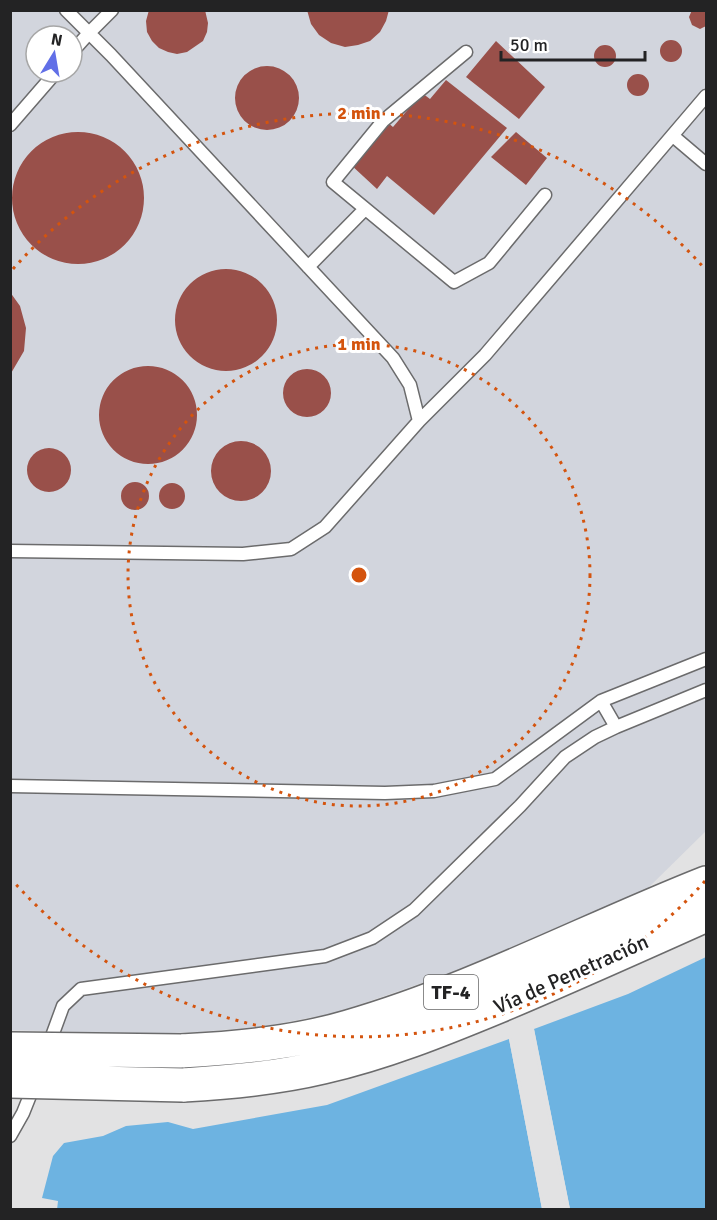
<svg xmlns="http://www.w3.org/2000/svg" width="717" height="1220" font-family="Signika,sans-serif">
<rect width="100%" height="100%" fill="#e2e2e3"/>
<path fill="#d2d5dd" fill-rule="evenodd" d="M11 11H706V831L647 889 451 973 335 1013 266 1026 199 1032 142 1034 11 1030ZM36 36H72V72H36Z"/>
<path fill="#6db3e1" d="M706 957V1209H570L534 1029 628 994Z
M509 1039 542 1209 57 1210 58 1201 42 1198 53 1156 64 1143 103 1136 126 1126 168 1122 193 1129 327 1105Z"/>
<path fill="#e2e2e3" d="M534 1029 570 1209 567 1210 531 1030Z
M512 1038V1039L545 1210 542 1209 509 1039Z"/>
<path fill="#99504a" d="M149 10H205L208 23 207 32 203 41 187 52 177 54 168 52 159 48 152 41 147 32 146 21Z
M307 10H389L386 21 380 32 370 41 358 45 345 47 331 43 319 35 311 24Z
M692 10H706V26L700 29 692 25 689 17Z
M660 51a11 11 0 1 1 22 0a11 11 0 1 1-22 0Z
M496 41 545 87 519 119 466 77Z
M594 56a11 11 0 1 1 22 0a11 11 0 1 1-22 0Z
M235 98a32 32 0 1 1 64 0a32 32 0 1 1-64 0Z
M627 85a11 11 0 1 1 22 0a11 11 0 1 1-22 0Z
M446 80 507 128 434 215 387 176 377 189 350 164 387 122 393 127 422 93 430 99Z
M516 132 547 158 526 185 491 157Z
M12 198a66 66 0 1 1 132 0a66 66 0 1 1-132 0Z
M175 320a51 51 0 1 1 102 0a51 51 0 1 1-102 0Z
M10 292 20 306 26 328 24 351 10 375Z
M99 415a49 49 0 1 1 98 0a49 49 0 1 1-98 0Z
M283 393a24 24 0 1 1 48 0a24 24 0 1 1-48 0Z
M211 471a30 30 0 1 1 60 0a30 30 0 1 1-60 0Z
M27 470a22 22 0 1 1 44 0a22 22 0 1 1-44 0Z
M121 496a14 14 0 1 1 28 0a14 14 0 1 1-28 0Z
M159 496a13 13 0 1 1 26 0a13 13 0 1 1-26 0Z"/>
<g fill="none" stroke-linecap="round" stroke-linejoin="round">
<defs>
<path id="service" d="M72 52 89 33 112 10
M466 52 383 121 333 182 454 282 489 263 545 195
M10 125 56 72
M673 136 706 164
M308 267 365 209
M419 421 485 355 706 96
M10 551 243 554 291 549 325 527 419 421 410 385 393 358 111 55 66 10
M601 701 616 727
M10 786 385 793 434 791 495 779 601 701 706 659
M48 1047 63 1006 81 989 325 956 372 938 414 910 520 806 565 757 595 737 616 727 706 690
M10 1136 23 1113 35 1083"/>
<path id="trunk" d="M181 1051C237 1048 294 1043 348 1027 472 991 587 930 706 883
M183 1085C230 1082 277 1078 323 1067 384 1053 441 1030 499 1006 568 977 637 946 706 915"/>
</defs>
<use href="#service" stroke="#6b6b6c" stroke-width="15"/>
<use href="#trunk" stroke="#6b6b6c" stroke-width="36"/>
<use href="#service" stroke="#fff" stroke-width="12"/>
<use href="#trunk" stroke="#fff" stroke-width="33"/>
<defs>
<path id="trunk-bridge" d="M10 1049 181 1051
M10 1081 183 1085"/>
</defs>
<use href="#trunk-bridge" stroke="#6b6b6c" stroke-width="36" stroke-linecap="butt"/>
<use href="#trunk-bridge" stroke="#fff" stroke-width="33"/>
</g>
<g fill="none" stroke="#d4540e" stroke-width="3" stroke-dasharray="3 6">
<circle cx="359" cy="575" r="231"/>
<path d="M705 881A462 462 0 0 1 13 881M13 269A462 462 0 0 1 705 269"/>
</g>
<g text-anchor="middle" stroke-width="6" stroke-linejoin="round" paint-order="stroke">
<rect fill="#fff" stroke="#656566" stroke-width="1.5" x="424" y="975" width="54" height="34" rx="4.5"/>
<g font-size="20" font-weight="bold" fill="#232324">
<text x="451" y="999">TF-4</text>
</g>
<g font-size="21" fill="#232324" stroke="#fff">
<text transform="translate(571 974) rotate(-24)" y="7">Vía de Penetración</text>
</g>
</g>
<circle cx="359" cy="575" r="9" fill="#d4540e" stroke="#fff" stroke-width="3"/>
<g font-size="18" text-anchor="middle" font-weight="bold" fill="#d4540e" stroke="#fff" stroke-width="6" stroke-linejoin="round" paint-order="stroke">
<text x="359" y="119">2 min</text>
<text x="359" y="350">1 min</text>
</g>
<rect width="717" height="1220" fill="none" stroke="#232324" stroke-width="24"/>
<g transform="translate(54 54) rotate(11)"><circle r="28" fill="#ffffff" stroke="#a7a7a7" stroke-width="1.5"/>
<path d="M0-4.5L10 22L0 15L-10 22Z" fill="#616fe7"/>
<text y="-9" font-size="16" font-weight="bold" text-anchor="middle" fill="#232324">N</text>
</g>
<path d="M501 51v9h144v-9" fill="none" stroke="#232324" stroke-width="3"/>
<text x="510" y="51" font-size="18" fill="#232324" stroke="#ffffff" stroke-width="4.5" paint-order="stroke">50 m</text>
</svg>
